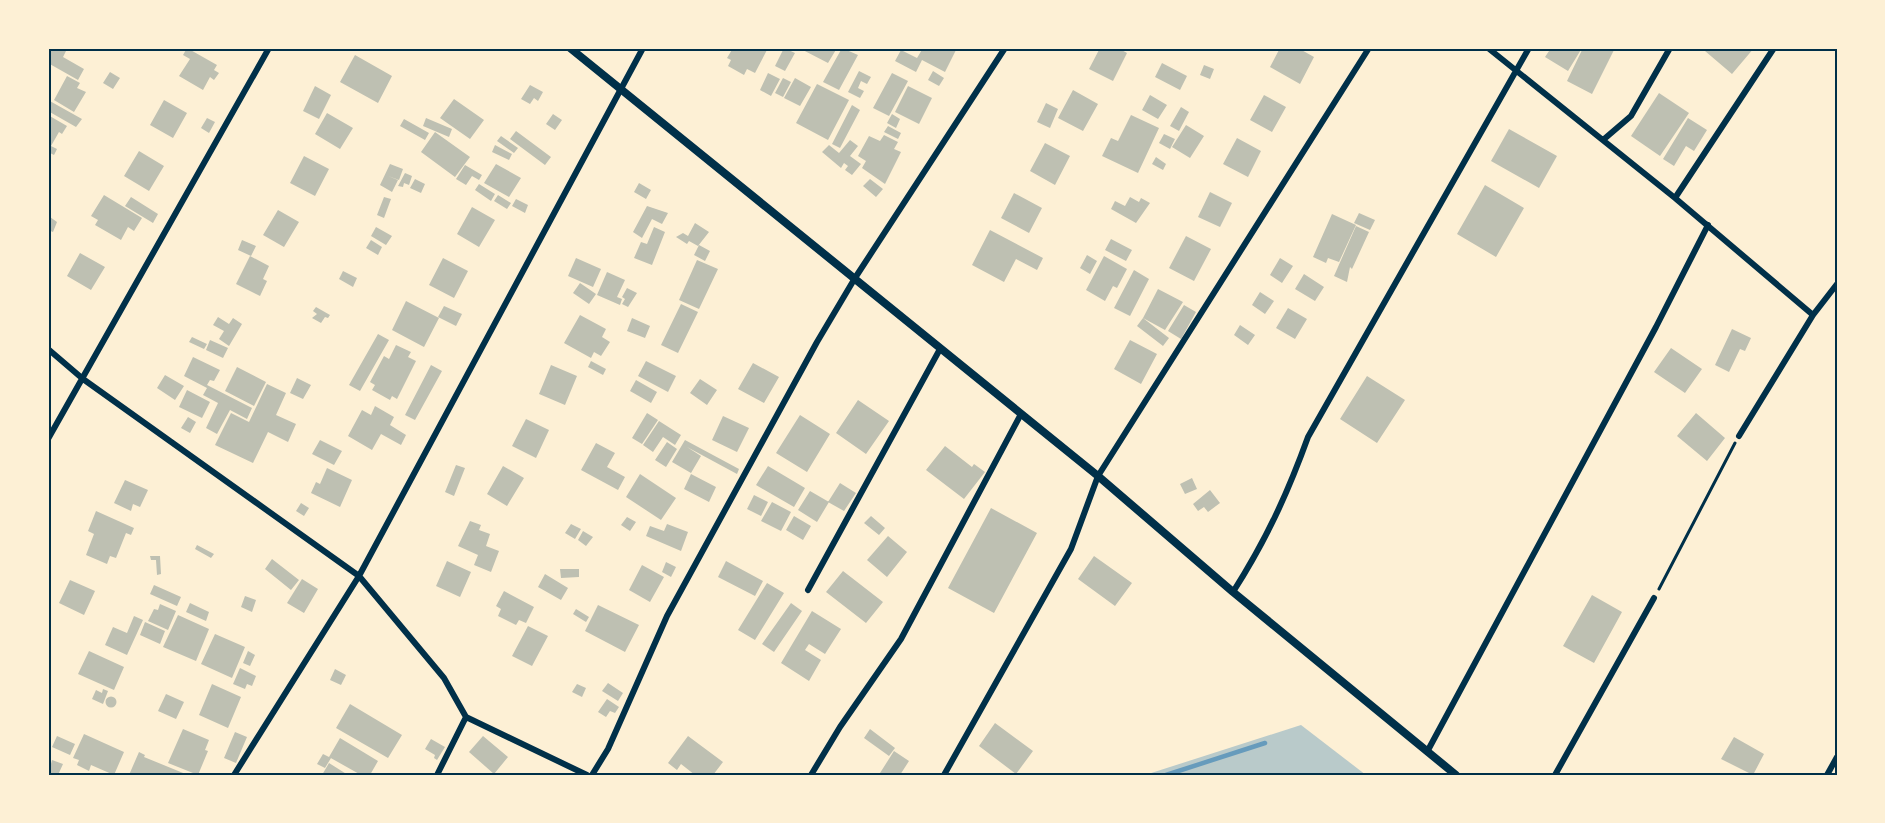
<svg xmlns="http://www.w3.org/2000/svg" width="1885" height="823" font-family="'Zilla Slab',serif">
<rect width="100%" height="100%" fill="#fdf0d5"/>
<path fill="#b9caca" d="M1301 725 1366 775H1145Z"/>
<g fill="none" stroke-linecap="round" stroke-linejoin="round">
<path stroke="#669bbc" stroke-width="4.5" d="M1166 775 1265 743"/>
</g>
<path fill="#bec0b2" d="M48 48H60L66 51 63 57 84 69 78 80 48 63Z
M187 48 217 65 214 70 219 73 214 80 210 77 203 90 179 76 190 59 183 55Z
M733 48H768L755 73 747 69 744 75 728 66 731 60 727 58Z
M784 48 795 53 785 71 775 66Z
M799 48H837L828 63Z
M842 48 858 55 839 90 823 82Z
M923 48H957L945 72 922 60 916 72 895 61 901 50 917 58Z
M1100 48H1118L1127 53 1113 81 1089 69Z
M1280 48H1298L1314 57 1300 84 1270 67Z
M1551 48H1582L1568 71 1545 57Z
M1583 48H1615L1592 94 1567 81Z
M1707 48H1754L1732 74 1705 51Z
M355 55 392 76 378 103 340 82Z
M1162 63 1187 76 1180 90 1155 77Z
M1204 65 1214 69 1210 79 1200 75Z
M859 71 871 77 867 84 861 81 858 88 864 91 860 98 848 92Z
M933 71 944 78 939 86 928 80Z
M110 72 120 78 113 89 103 83Z
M768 73 780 79 771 96 760 90Z
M892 73 908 81 889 116 873 108Z
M67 76 80 83 77 88 86 92 74 112 54 100Z
M783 78 791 82 783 97 775 93Z
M795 78 811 87 800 106 784 98Z
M817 84 849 100 828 140 796 123Z
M530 85 543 92 538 101 534 98 530 104 521 99Z
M315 86 331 95 319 119 303 111Z
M908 86 932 98 919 124 895 112Z
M1073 90 1098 104 1083 131 1058 118Z
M1659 93 1689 113 1660 156 1631 136Z
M1150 95 1167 105 1158 119 1142 110Z
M1264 95 1286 107 1272 132 1250 120Z
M454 99 484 120 470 139 440 118Z
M48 100 82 119 76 127 48 111Z
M164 100 187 113 173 138 150 125Z
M1046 103 1058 109 1050 128 1037 122Z
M852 105 860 110 840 148 832 144Z
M1181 107 1189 112 1179 131 1170 126Z
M327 113 353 128 340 149 315 134Z
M553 114 562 120 555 130 546 124Z
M892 114 900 119 896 128 887 123Z
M48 115 67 126 62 134 59 132 51 146 57 149 54 155 48 152Z
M1131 115 1159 128 1138 173 1102 156 1111 138 1118 141Z
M207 118 215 122 209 133 201 128Z
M426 118 452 129 449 137 423 126Z
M1688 118 1707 130 1694 151 1686 146 1674 166 1663 159Z
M404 119 429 133 425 140 400 126Z
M1186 125 1204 136 1190 158 1172 147Z
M888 126 901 133 898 139 884 132Z
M1509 129 1557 156 1539 188 1491 161Z
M516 131 551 157 545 165 510 139Z
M435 132 470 157 455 177 421 152Z
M1164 134 1175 139 1170 149 1159 143Z
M884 135 898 142 894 149 901 152 885 184 862 168 866 161 858 156 869 136 880 141Z
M501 136 518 148 514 153 497 141Z
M1237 138 1261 151 1248 177 1223 164Z
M850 140 858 146 850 156 861 164 852 175 845 170 848 166 844 163 841 168 822 152 829 145 839 153Z
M1045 143 1070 156 1055 185 1030 171Z
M495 145 512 154 509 160 492 152Z
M139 151 164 166 149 191 124 176Z
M304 156 329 169 315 196 290 183Z
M1156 157 1166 164 1163 170 1152 164Z
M390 164 403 169 399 180 388 176 398 180 392 192 380 185Z
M496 164 521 178 509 197 484 183Z
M465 165 482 175 479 180 472 176 466 185 456 179Z
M405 173 412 176 409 185 404 183 403 187 398 186Z
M415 179 425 184 421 193 410 188Z
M870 179 883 189 876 197 863 186Z
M639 183 651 190 646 199 634 192Z
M479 184 495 194 491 201 475 190Z
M1485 185 1524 208 1496 257 1457 234Z
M1210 192 1232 203 1220 227 1198 217Z
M1014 193 1042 208 1029 233 1001 218Z
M104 195 142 218 134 231 128 227 121 240 95 225 98 220 91 216Z
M498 195 511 203 507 209 494 201Z
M131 197 158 214 153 223 125 206Z
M384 197 391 199 384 218 377 215Z
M1130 197 1139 202 1141 198 1150 203 1136 223 1111 209 1115 201 1125 206Z
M516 199 528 205 525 213 512 206Z
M647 206 668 213 662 224 652 219 642 238 633 232Z
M472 207 495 220 479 247 457 234Z
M278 210 299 222 284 247 263 235Z
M1359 213 1375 220 1370 230 1354 223Z
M1332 214 1356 225 1339 262 1328 258 1326 263 1313 257Z
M50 217 57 222 53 232 48 230Z
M695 223 709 232 698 246 689 241 687 244 676 237 683 233 688 236Z
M1356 226 1369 232 1352 269 1350 267 1347 282 1334 276Z
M376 227 392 236 386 245 371 236Z
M654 227 665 232 652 265 634 258 641 242 647 244Z
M990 230 1043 258 1037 270 1016 259 1004 282 972 265Z
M1186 236 1211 249 1194 281 1169 268Z
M1111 239 1132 250 1126 261 1105 250Z
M242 240 256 246 251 256 238 250Z
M371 240 382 247 378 255 366 248Z
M699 245 710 251 705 261 694 255Z
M80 253 105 267 91 290 67 276Z
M1087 255 1097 261 1090 274 1080 268Z
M250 256 269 266 263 279 267 281 260 296 236 284Z
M1104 256 1127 269 1117 288 1113 286 1105 301 1086 290Z
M443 258 468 271 454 298 429 285Z
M576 258 601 269 593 287 568 276Z
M1280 258 1293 266 1282 283 1270 275Z
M697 260 718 269 699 309 679 300Z
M1134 270 1149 279 1130 316 1114 308Z
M343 271 357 278 353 287 339 279Z
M607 272 625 280 617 297 622 299 620 305 597 295Z
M1304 274 1324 287 1315 301 1295 289Z
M580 283 596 294 589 304 573 293Z
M627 288 637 293 628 307 622 304 625 299 622 297Z
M1158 289 1183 302 1165 330 1143 318Z
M1260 292 1274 301 1265 314 1252 305Z
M406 301 439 318 424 347 392 330Z
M681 304 698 312 678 353 661 345Z
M1184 305 1196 312 1181 339 1168 331Z
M444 306 462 314 456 326 438 317Z
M316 307 330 315 328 318 325 317 321 323 312 318 317 314 313 311Z
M1288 308 1307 319 1295 339 1276 328Z
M580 315 606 329 602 337 610 342 601 356 594 352 591 358 564 343Z
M218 317 229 324 233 318 242 324 229 346 219 339 224 331 213 325Z
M632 318 650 326 645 338 627 331Z
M1143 318 1169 338 1163 346 1137 326Z
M1240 325 1255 335 1248 345 1234 335Z
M1732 329 1751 338 1745 351 1740 349 1729 372 1715 365Z
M378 334 389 340 360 391 349 385Z
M192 337 207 344 204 349 189 342Z
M210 340 228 348 223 358 206 350Z
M1130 340 1157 354 1141 384 1114 369Z
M396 345 411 352 408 357 416 361 397 399 392 396 390 400 372 390 375 385 370 382 384 356 389 359Z
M1671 348 1702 369 1685 393 1654 372Z
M193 357 220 370 214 381 210 380 207 385 252 408 247 419 230 410 217 434 206 428 218 403 203 395 207 388 184 376Z
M591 361 606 369 603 375 588 367Z
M646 361 676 376 668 392 638 376Z
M753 363 779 377 764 403 738 389Z
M431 365 442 371 415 420 405 415Z
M551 365 577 376 565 405 539 394Z
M237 367 266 382 254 406 225 391Z
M165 375 184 386 175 400 157 388Z
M1367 376 1405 400 1377 443 1340 419Z
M297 378 311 385 303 399 290 393Z
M700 379 717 390 707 405 690 393Z
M636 380 657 392 651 403 630 391Z
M267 384 286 393 276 415 296 424 288 442 268 432 253 463 215 445 231 413 249 422Z
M187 390 210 402 202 418 179 407Z
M858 400 889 421 866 454 836 433Z
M375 406 394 417 390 425 406 435 401 445 381 434 372 450 348 436 362 410 371 415Z
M647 413 658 420 642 444 632 438Z
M1696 413 1725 438 1707 461 1677 436Z
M800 415 830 434 807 472 776 453Z
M723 416 749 428 737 452 712 440Z
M188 417 196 422 190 433 181 428Z
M526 419 549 430 536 458 512 446Z
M659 421 681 435 675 445 663 437 653 452 643 445Z
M320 440 342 451 334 465 312 454Z
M685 440 739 469 737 474 687 447 701 456 691 473 672 462Z
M667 442 677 449 666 467 655 460Z
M596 443 615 453 607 467 625 477 618 490 581 470Z
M945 446 972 467 974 464 985 472 964 499 926 470Z
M456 465 465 468 454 496 445 492Z
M503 466 524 478 507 506 487 494Z
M768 466 805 488 794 507 756 485Z
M327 468 352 480 340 507 311 493 316 482 320 484Z
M640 474 676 498 661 520 626 497Z
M691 474 716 487 709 502 684 489Z
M1192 478 1197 489 1185 494 1180 484Z
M125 480 148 490 140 507 133 504 131 511 114 503Z
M840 483 856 493 844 511 828 502Z
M1210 490 1220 503 1208 512 1204 507 1198 511 1193 504Z
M810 491 829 502 817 522 798 510Z
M754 495 768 502 761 516 747 509Z
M772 502 791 512 781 531 761 521Z
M301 503 309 508 304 516 296 511Z
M991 508 1037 533 994 613 948 588Z
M96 511 134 528 131 535 126 533 116 558 110 556 107 564 86 555 94 534 88 531Z
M794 516 811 526 803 540 786 530Z
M871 516 885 528 879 535 864 523Z
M627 517 636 522 630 531 621 525Z
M470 521 481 525 479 530 490 534 486 546 499 551 491 572 474 565 478 555 458 546Z
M571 524 581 529 575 539 565 533Z
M667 524 688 532 681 551 646 536 650 526 664 531Z
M583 531 593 537 586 546 578 540Z
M888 536 907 552 887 577 867 560Z
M197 545 214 554 211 558 195 549Z
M150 556H160L161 574 157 575 156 560H151Z
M1094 556 1132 583 1115 606 1078 579Z
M272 559 299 580 291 590 265 569Z
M447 561 471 572 460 597 436 586Z
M726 561 763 581 755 596 718 577Z
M666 562 676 567 671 577 662 572Z
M642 565 664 577 650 602 629 590Z
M560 569H579V577L561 578Z
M843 571 883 602 866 623 826 592Z
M545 574 568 588 561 600 538 587Z
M302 579 318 589 304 613 287 603Z
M70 580 95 591 84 615 59 603Z
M767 583 784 593 755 640 738 630Z
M154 585 181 597 177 606 150 594Z
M504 591 534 607 526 623 519 620 516 625 498 616 501 609 496 606Z
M1592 595 1622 612 1594 663 1563 646Z
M245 596 256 600 252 612 241 607Z
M190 603 209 612 206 621 186 612Z
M791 603 802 611 774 652 762 644Z
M160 604 176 611 168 630 148 621 154 609 158 610Z
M598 605 639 625 625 652 585 631Z
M576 609 589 617 586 622 573 614Z
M812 611 841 629 825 654 809 644 805 650 821 660 809 681 781 663Z
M178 615 209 629 196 661 163 647Z
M134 616 143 620 127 655 105 645 113 627 127 633Z
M145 622 165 631 160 644 140 635Z
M528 626 548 636 532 666 512 656Z
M215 634 245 647 232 678 201 664Z
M89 651 124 667 114 690 78 674Z
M248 651 255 655 250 666 243 663Z
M240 668 256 676 252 686 247 684 245 689 233 684Z
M335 669 346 675 341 685 330 680Z
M608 683 623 693 618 701 602 691Z
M212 684 241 697 228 728 199 715Z
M577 684 586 688 582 697 572 692Z
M103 689 108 691 103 704 92 699 96 690 102 693Z
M166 694 184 702 176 719 158 711Z
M105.5 702a5.5 5.5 0 1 1 11 0a5.5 5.5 0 1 1-11 0Z
M607 699 619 707 615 713 610 711 606 717 598 712Z
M350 704 402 735 388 758 336 728Z
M995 723 1033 751 1016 774 979 746Z
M183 729 209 740 205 750 208 751 198 775 168 763Z
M870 729 895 748 889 756 864 738Z
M235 732 247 737 236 763 224 758Z
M84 734 124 752 114 775 91 765 89 771 77 765 79 760 73 758Z
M57 736 75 744 70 755 52 747Z
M483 736 508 757 494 774 469 752Z
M688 736 723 762 713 775H695L681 764 677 770 668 763Z
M1734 737 1764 754 1753 775 1721 759Z
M340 738 378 761 370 775H361L329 757Z
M431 739 445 747 437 760 434 758 435 755 425 749Z
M894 751 909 761 900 775H883L880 773Z
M139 752 145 755 144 757 188 775H129Z
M323 754 331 758 325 768 317 764Z
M52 760 63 764 58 775H48Z
M329 763 348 775H322Z"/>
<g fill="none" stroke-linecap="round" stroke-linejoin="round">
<path stroke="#003049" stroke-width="3" d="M1659 589 1735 443"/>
<path stroke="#003049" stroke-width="6" d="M1488 48 1675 198 1813 315
M1603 140 1631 116 1670 48
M1675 198 1774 48
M48 349 83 379 359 576 444 678 466 717 587 775
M1739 436 1813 315 1837 284
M48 439 269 48
M808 590 940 349
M1233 592C1266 540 1287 495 1308 437L1529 48
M1427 752 1656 327 1708 225
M234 775 359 576 643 48
M437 775 466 717
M592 775 608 749 667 616 817 342 855 278 1005 48
M811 775 840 727 901 639 1021 414
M944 775 1071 549 1098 476 1369 48
M1555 775 1654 598
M1827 775 1837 757"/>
<path stroke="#003049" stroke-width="8" d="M570 48 1098 476 1233 592 1456 775"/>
</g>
<rect width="1885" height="823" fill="none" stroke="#fdf0d5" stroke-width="99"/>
<rect x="50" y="50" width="1786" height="724" fill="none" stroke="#003049" stroke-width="2"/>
</svg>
